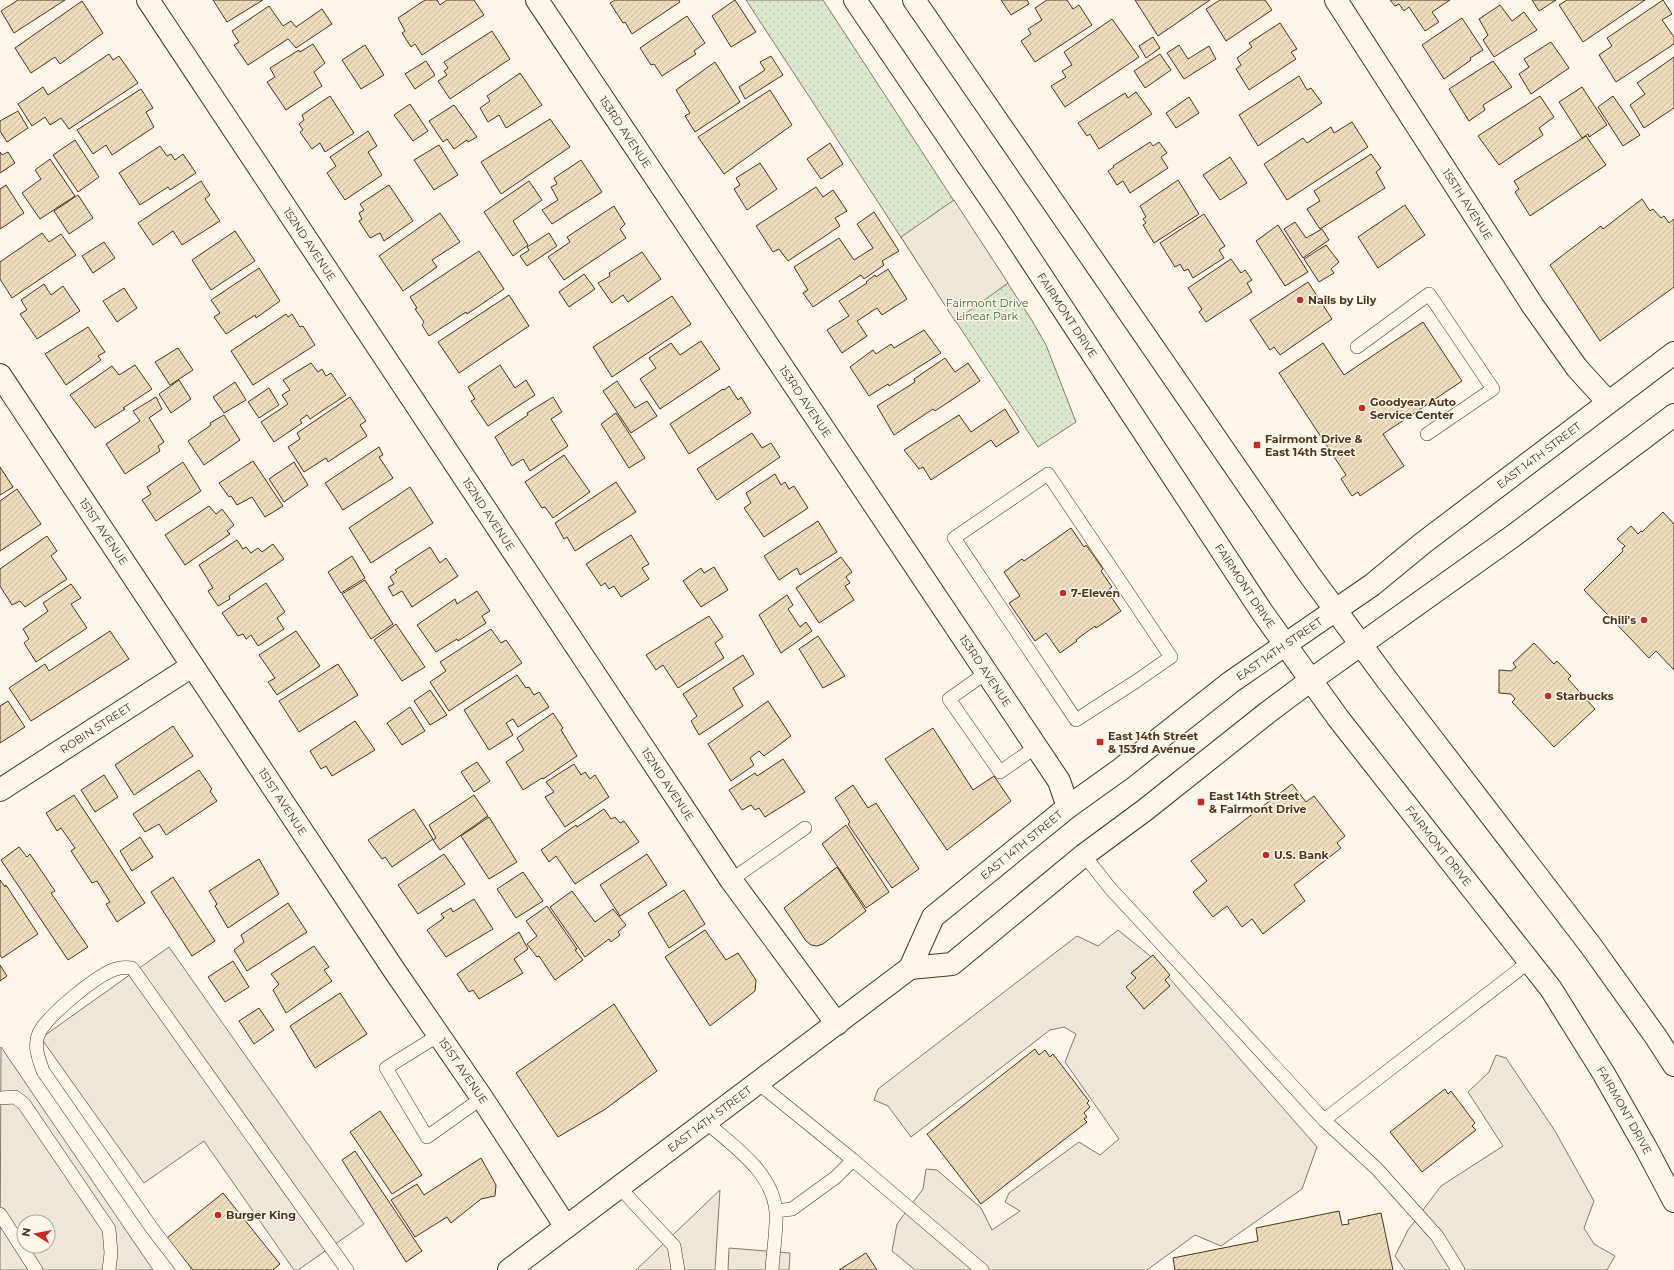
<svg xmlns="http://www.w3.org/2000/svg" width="1674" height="1270" font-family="Montserrat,sans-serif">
<defs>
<pattern id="park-dots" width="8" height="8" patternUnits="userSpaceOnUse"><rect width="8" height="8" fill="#dce7d0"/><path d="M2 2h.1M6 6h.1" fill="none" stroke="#bec7b2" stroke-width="1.8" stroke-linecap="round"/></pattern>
<pattern id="building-hatch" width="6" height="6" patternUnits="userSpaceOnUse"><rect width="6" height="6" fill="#ecdcbc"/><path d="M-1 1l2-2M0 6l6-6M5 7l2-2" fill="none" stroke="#ccbda1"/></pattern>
</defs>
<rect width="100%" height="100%" fill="#fbf6e9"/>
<path fill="url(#park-dots)" stroke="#887966" d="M746 0H823L1031 319 1046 345 1076 422 1038 447Z"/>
<path fill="#ede7d9" stroke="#887966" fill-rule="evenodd" d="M954 200 1008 283 955 321 901 237Z
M1118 930 1149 955 1317 1147 1302 1189 1221 1246 1195 1235 1147 1270H915L892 1251 897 1224 923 1189 926 1169 937 1170 981 1208 992 1230 1020 1211 1005 1202 1009 1193 1079 1142 1100 1155 1119 1139 1065 1062 1076 1034 1064 1027 1050 1030 911 1137 888 1106 874 1100 878 1089 1077 936 1098 946Z
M169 947 364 1224 298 1270H294L204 1141 144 1183 41 1038Z
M1 1047 153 1270H0ZM24 1222H48V1246H24Z
M1496 1055 1506 1058 1555 1131 1594 1201 1584 1228 1594 1244 1615 1256 1607 1270H1405L1395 1256 1408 1230 1441 1186 1503 1146 1468 1092 1489 1072Z
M720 1190 715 1270H636Z
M729 1248 790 1253 789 1270H728Z"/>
<path fill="url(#building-hatch)" stroke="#4a3520" d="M18 0H65L14 33 1 11Z
M213 0H263L227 22Z
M425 0H437L440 5 447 0H474L484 15 422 55 415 44 411 47 402 33 405 31 398 18Z
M615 0H679L680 2 632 34 625 22 623 23 610 3Z
M735 0 756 32 731 47 712 16Z
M1001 0H1027L1029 4 1011 15Z
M1047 0H1067L1073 9 1079 5 1092 25 1035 62 1021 41 1031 34 1028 29 1042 20 1035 8Z
M1135 0H1210L1158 36Z
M1220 0H1265L1272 10 1226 41 1206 9Z
M1390 0H1450L1432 12 1439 22 1425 31 1409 7 1404 11 1399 4 1395 6Z
M1532 0H1556L1539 11Z
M1567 0H1645L1583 42 1559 5Z
M1663 0 1672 14 1662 20 1674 37V44L1616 82 1599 55 1612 46 1607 38Z
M82 1 103 33 60 64 55 57 31 73 15 48Z
M1500 5 1512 21 1524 12 1537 30 1494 57 1483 40 1488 35 1479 19Z
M269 6 283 26 291 21 296 27 322 9 332 24 296 48 288 39 248 65 234 45 239 42 232 31Z
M687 16 705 43 694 51 696 54 662 76 654 64 651 65 640 48Z
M1462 18 1483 50 1470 58 1471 60 1444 79 1422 45Z
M1112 19 1139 57 1065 107 1051 86 1066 77 1062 71 1072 65 1064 52Z
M1280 23 1297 49 1291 52 1296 59 1249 90 1236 69 1241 65 1237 58 1252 47 1249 43Z
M492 31 510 59 450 99 438 81 447 75 444 71 448 68 444 62Z
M1153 37 1160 48 1146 58 1139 46Z
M1551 42 1569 68 1531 94 1519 74 1529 67 1524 59Z
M313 44 325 63 314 72 322 86 286 110 267 82 275 77 270 68 299 50 300 52Z
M365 45 384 75 361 89 342 60Z
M1179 45 1188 59 1209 46 1216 59 1184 79 1167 53Z
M109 54 113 60 119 56 138 83 69 129 61 118 50 125 45 117 32 126 18 104 43 87 48 95Z
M1160 54 1171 70 1145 88 1134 71Z
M771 56 783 75 745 99 739 87 765 70 760 62Z
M1674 57V108L1644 128 1630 105 1645 94 1637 83Z
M426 61 435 75 415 89 405 74Z
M1493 61 1512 87 1483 105 1485 110 1469 121 1449 89Z
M715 62 740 102 695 132 685 116 690 113 676 90Z
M520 73 542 105 506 128 499 115 488 122 480 108 490 101 487 96Z
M1299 76 1307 90 1311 88 1322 103 1258 146 1239 115Z
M1582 87 1607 125 1589 137 1588 134 1582 138 1559 102Z
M141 89 153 108 146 112 154 127 112 155 106 145 93 154 77 130Z
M770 90 792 125 724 174 698 137Z
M1136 92 1152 114 1099 149 1090 134 1087 136 1078 123 1125 93 1128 98Z
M330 96 354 133 325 152 320 143 312 149 300 132 303 130 299 124 304 120 302 115Z
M1540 96 1554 117 1539 128 1543 135 1499 165 1478 136Z
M1613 96 1640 135 1623 146 1598 107Z
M1189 97 1199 113 1176 128 1166 113Z
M410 104 428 131 413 141 394 115Z
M454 105 477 137 468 142 467 140 454 149 447 139 443 142 429 121Z
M18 111 28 128 7 142 0 131V121Z
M550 119 570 147 501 194 481 162Z
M1352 122 1368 147 1287 200 1264 164 1303 138 1307 143 1331 127 1334 133Z
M368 131 377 146 368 152 382 175 345 200 327 173 336 166 330 157Z
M1586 136 1606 165 1530 216 1515 192 1519 189 1514 181Z
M75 140 99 177 78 192 53 155Z
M1150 142 1153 146 1159 142 1167 153 1161 157 1168 168 1130 193 1123 181 1117 185 1108 171 1114 167 1113 166Z
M830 143 843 164 821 179 807 159Z
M439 145 458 175 434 190 414 160Z
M160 146 167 156 171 154 175 160 183 154 196 173 170 190 168 187 140 205 119 173Z
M0 152 2 155 8 152 15 163 0 173Z
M1371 154 1381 168 1376 172 1385 188 1320 229 1307 209 1320 201 1314 191Z
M1230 157 1247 183 1220 200 1203 175Z
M50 159 75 196 40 219 22 193 41 179 35 170Z
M581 160 602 192 552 224 542 210 558 200 551 187 557 184 554 178Z
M760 163 777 189 747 210 734 189 740 185 736 178Z
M1178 180 1199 214 1154 243 1143 225 1146 223 1143 219 1146 217 1140 206Z
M201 181 210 195 205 199 220 221 182 245 173 231 153 245 138 223Z
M529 181 542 200 513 221 528 245 513 256 484 212Z
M6 185 24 213 0 229V189Z
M389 185 413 221 384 241 380 233 370 238 359 221 362 219 359 213 364 210 360 204Z
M816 187 823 197 833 190 847 211 835 218 840 226 788 261 779 249 773 252 756 226Z
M78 195 93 218 69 234 54 211Z
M1642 199 1650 211 1653 209 1661 218 1664 216 1669 223 1674 219V287L1600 341 1550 265 1601 226 1603 229Z
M1405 205 1425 235 1378 268 1358 237Z
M614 206 625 224 620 229 626 238 564 280 548 257 570 242 567 237Z
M874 212 899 251 882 261 884 265 864 279 861 275 813 307 803 293 808 290 794 267 839 238 854 260 873 248 857 224Z
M440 213 460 242 432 260 437 267 403 291 379 256Z
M1204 214 1225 246 1219 250 1224 258 1193 278 1188 269 1184 271 1180 264 1175 267 1160 243Z
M1295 222 1306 238 1322 229 1329 240 1303 258 1284 229Z
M1278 225 1308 272 1285 286 1256 241Z
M235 231 255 261 211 290 192 260Z
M42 233 49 242 61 234 76 255 12 298 0 279V262Z
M549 233 557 246 527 266 520 256 529 250 527 247Z
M104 242 115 258 93 273 82 256Z
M1326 245 1339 262 1331 269 1334 273 1319 282 1304 259Z
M479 251 504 289 467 314 466 312 429 336 422 325 424 322 415 309 417 308 410 297Z
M642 252 661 279 628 302 623 295 612 303 598 283 610 276 609 273Z
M1231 259 1241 273 1245 270 1252 280 1247 283 1252 292 1206 322 1199 312 1202 309 1188 288Z
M259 268 280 301 256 318 255 315 226 334 214 317 220 313 211 300Z
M888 269 907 299 882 315 877 308 857 321 867 336 842 353 827 330 849 316 839 301 867 283 866 282 875 275 876 277Z
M584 274 595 289 569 307 559 292Z
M1308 282 1332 319 1280 355 1274 347 1270 350 1250 320Z
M44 284 51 295 63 286 80 311 37 339 20 314 27 310 21 300Z
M124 288 137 308 117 322 103 301Z
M509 295 529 326 459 373 438 342Z
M672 296 691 324 612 377 593 347Z
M286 314 288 317 292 314 300 327 303 326 315 345 253 385 231 351Z
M1423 322 1462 381 1383 434 1404 466 1360 496 1358 492 1352 496 1341 479 1346 475 1279 373 1323 343 1344 375Z
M88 327 105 352 98 356 101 360 66 385 45 354Z
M924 330 941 353 889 386 888 384 869 396 850 367 873 350 876 354 891 344 894 348Z
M701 341 720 369 660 409 640 379 656 368 649 358 671 343 680 355Z
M178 348 193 370 170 385 155 362Z
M945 358 955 372 968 363 980 381 935 411 933 409 894 435 877 406 915 382 914 379Z
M311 363 318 372 322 369 326 376 331 373 346 395 310 419 307 415 300 420 302 423 274 442 261 422 288 404 282 395 290 390 283 380Z
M135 365 152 389 123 408 125 409 95 428 70 395 112 366 119 375Z
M500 365 515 388 526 380 535 395 488 426 471 401 475 399 468 387Z
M179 380 191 399 171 413 159 394Z
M617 381 635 408 647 401 657 416 631 433 603 391Z
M235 382 246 400 224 413 213 397Z
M729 386 738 400 741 397 751 413 689 454 670 424 723 389 724 390Z
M269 388 279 405 259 418 248 402Z
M156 397 162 409 149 418 164 442 158 446 160 451 125 474 106 444 140 421 133 411Z
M350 397 366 421 360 425 367 436 328 462 326 458 304 472 288 447 300 439 297 433Z
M553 397 562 412 551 419 568 446 530 471 523 459 512 466 495 437 528 415 527 413Z
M1005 409 1019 432 996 447 991 440 931 480 923 467 919 469 904 450 959 415 971 432Z
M616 413 645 458 629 468 601 424Z
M224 415 240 440 204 465 188 441 211 425 210 423Z
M752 433 762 448 771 443 780 457 717 500 697 469Z
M379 447 383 455 379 457 393 478 343 510 325 483Z
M564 455 590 492 553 518 545 507 542 508 525 482Z
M253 461 283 506 265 517 252 497 237 505 231 496 229 497 219 483Z
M183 462 201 491 156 521 142 500 151 494 147 487Z
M294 462 308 485 284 502 269 479Z
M0 467 13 487 0 495Z
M775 474 781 485 785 482 789 489 794 486 808 508 764 537 744 508 751 503 746 493Z
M616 482 636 512 575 551 567 537 564 539 555 523Z
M410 487 433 523 371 563 349 528Z
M17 489 41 524 0 551V501Z
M209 506 216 514 222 509 234 525 227 531 230 534 185 565 165 535Z
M1663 512 1674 524V670L1656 651 1649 658 1584 590 1623 551 1622 549 1625 546 1617 539 1631 526 1638 534 1641 531 1642 532Z
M818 521 837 552 800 575 797 568 779 580 764 556Z
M1071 528 1084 547 1086 545 1103 569 1101 571 1112 587 1107 591 1121 611 1096 628 1095 626 1076 640 1077 641 1060 653 1046 633 1035 641 1009 603 1020 596 1004 572 1022 559 1024 561Z
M631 535 649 564 642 568 649 579 621 597 614 586 609 589 605 583 601 586 586 564Z
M47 536 57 551 51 556 67 579 25 607 20 601 12 605 0 586V569Z
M237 540 243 549 246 547 251 553 258 548 262 552 273 544 284 559 229 596 230 599 218 606 208 591 213 588 199 565Z
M430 547 440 563 446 558 458 576 412 607 402 591 393 596 388 587 394 584 390 577 397 572 395 570Z
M352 556 365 578 341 593 328 572Z
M841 557 852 572 846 577 850 583 845 586 854 600 819 623 796 588Z
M714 567 728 590 701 607 683 581 701 568 704 573Z
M365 580 393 624 371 639 342 594Z
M266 583 285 612 277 618 284 629 258 646 251 635 246 639 243 634 238 636 222 613Z
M71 584 81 598 71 604 87 628 36 662 24 643 29 639 23 629 48 611 43 603Z
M477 591 490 611 482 616 486 623 458 641 457 639 436 652 417 625 455 599 457 604Z
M787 595 793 605 788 609 800 627 806 622 812 631 781 653 759 615Z
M709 616 723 637 715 643 724 658 678 688 663 665 656 670 646 655Z
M396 624 425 667 402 681 374 640Z
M491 629 501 643 506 640 522 663 449 711 430 682 446 671 440 662Z
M110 631 129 659 31 721 9 688 45 664 49 671Z
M296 631 320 666 277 695 268 682 275 678 259 655Z
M818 636 845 676 823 688 799 649Z
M1534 643 1554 664 1557 661 1571 676 1568 679 1595 709 1554 747 1512 702 1515 699 1511 694 1499 693V670L1511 671 1516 667 1513 663Z
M743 655 754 674 733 688 743 706 699 735 691 721 697 716 683 694Z
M338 664 358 695 299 732 279 701Z
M517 675 526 688 529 687 534 695 539 692 549 707 518 727 513 719 506 723 513 735 489 750 464 710Z
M430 690 447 715 430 725 414 701Z
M8 701 25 727 0 743V706Z
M768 701 791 736 764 756 759 751 750 758 754 765 731 781 708 744Z
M410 707 425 731 402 745 387 723Z
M553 713 563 728 561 730 577 756 543 779 542 778 523 790 506 762 524 750 517 738Z
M355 721 375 750 332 776 326 766 321 769 310 751Z
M173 726 193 756 134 795 115 765Z
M933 728 973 790 994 776 1011 801 947 850 885 759Z
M783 759 805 792 765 817 759 808 755 810 751 805 742 810 729 790 755 773 757 776Z
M477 762 490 781 474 792 461 772Z
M574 764 581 775 585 772 590 779 595 775 609 797 565 827 545 797 554 792 546 782Z
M199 770 212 789 210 791 217 801 166 835 159 824 145 832 133 814Z
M104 775 118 797 95 812 81 790Z
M1292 784 1306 802 1314 796 1345 836 1337 843 1341 848 1294 885 1305 901 1263 934 1252 919 1242 927 1227 906 1213 917 1193 892 1207 881 1191 861Z
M853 785 868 808 876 803 919 869 892 888 848 824 850 822 835 798Z
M74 795 145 903 117 922 106 904 110 902 97 881 92 883 71 851 75 848 61 828 57 831 46 813Z
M474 795 488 816 440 850 433 840 436 838 429 825Z
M414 809 433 839 392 867 385 857 382 859 368 840Z
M604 809 611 819 615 817 620 823 624 821 639 842 575 884 556 856 549 862 541 850 576 825 577 827Z
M489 817 517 862 489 879 461 836Z
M846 825 889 892 866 908 822 844Z
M140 837 153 857 132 871 120 851Z
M19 847 27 857 30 854 55 891 51 893 88 947 68 960 1 860Z
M444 854 465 884 418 914 398 885Z
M647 854 667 885 620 916 600 885Z
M259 859 279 894 228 928 215 906 217 904 209 891Z
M837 867 866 911 823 944 817 946 811 945 806 941 784 908Z
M523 872 543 901 516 918 497 889Z
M173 877 215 941 192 956 151 892Z
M0 880 5 887 6 885 38 934 2 958 0 955Z
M684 890 705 924 669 948 648 913Z
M572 891 595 922 613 909 626 925 618 932 620 935 611 942 609 939 585 957 550 907Z
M474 899 493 929 446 957 427 930 444 918 441 914 451 908 453 912Z
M288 903 307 932 247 971 234 950 244 942 241 935Z
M547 906 577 949 575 950 583 960 555 980 539 956 537 957 527 944 537 936 526 921Z
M705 930 726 960 738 953 756 980 755 991 710 1026 665 957Z
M519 932 528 949 514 959 523 973 479 999 473 990 469 992 457 974Z
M314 946 329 967 324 970 332 981 286 1013 273 990 279 984 271 974Z
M1153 955 1170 975 1165 980 1170 986 1144 1009 1126 987 1136 978 1131 973Z
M233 961 249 987 225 1002 208 977Z
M0 965 7 976 0 981Z
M340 993 367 1034 315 1068 290 1026Z
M614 1004 657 1071 604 1110 558 1137 516 1073Z
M259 1008 274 1030 254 1044 239 1021Z
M1035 1049 1039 1055 1045 1050 1050 1057 1053 1054 1089 1101 1087 1103 1090 1107 1084 1113 1087 1117 1084 1119 1087 1122 981 1204 927 1134Z
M1445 1089 1448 1094 1451 1091 1475 1123 1472 1126 1476 1130 1422 1172 1390 1132Z
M380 1111 422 1175 392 1194 350 1132Z
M355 1151 422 1251 406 1262 342 1160Z
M481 1158 496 1185 495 1196 481 1199 451 1223 447 1217 415 1237 391 1200 417 1184 424 1195Z
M223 1193 280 1264 273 1270H193L167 1238Z
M1339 1211 1342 1225 1349 1224 1348 1220 1381 1213 1393 1270H1175L1173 1258 1258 1241 1256 1228Z
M866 1253 877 1270H839Z"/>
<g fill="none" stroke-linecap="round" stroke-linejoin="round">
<defs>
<path id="service" d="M1357 347 1429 294 1493 389 1427 434
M1048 474 1171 657 1135 682 1076 720 954 538Z
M986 673 949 699 1000 772 1036 747
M1084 855 1110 888 1324 1120 1377 1169 1437 1236 1458 1270
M731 880 805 828
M439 1035 386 1068 427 1137 482 1098
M758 1083 853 1160 982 1270
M0 1098 15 1097 24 1104 109 1229 111 1253 109 1270
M1324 1120 1529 962
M706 1122C733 1146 773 1172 776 1212 777 1231 773 1251 772 1270
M619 1187 674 1246 678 1270
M776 1211 792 1209 836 1177 853 1160
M0 1214 36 1270
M184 1270 151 1227 43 1071C39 1059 33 1046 39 1033 48 1015 98 974 116 969 122 967 126 967 132 968L347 1270"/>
<g id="minor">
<path id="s1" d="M148 0 731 880 837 1024"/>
<path id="s2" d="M537 0 1059 781 1068 807"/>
<path id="s3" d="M1336 0 1533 306 1577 368 1608 402"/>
<path id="s4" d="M0 375 394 970 482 1098 566 1227"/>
<path id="s5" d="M0 790 192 666"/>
</g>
<g id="secondary">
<path id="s6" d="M855 0 1004 219 1262 612 1338 718 1551 989 1604 1074 1646 1148 1674 1201"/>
<path d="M914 0 1309 574 1387 680 1591 946 1656 1037 1674 1065"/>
</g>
<g id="primary">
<path d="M910 968 952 964 1084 855 1145 810 1267 713 1311 680 1513 536 1674 415"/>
<path id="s7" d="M509 1270 910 968 933 917 1068 807 1121 769 1231 682 1372 585 1423 543 1674 353"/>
</g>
</defs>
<use href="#service" stroke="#4a3520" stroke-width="14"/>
<use href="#minor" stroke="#4a3520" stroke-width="24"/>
<use href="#secondary" stroke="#4a3520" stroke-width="24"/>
<use href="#primary" stroke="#4a3520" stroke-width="24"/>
<use href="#service" stroke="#fbf6e9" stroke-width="13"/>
<use href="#minor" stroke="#fbf6e9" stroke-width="22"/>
<use href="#secondary" stroke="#fbf6e9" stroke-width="22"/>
<use href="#primary" stroke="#fbf6e9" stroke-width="22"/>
</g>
<g fill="#c62828" stroke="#fbf6e9" stroke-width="1.5">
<circle cx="1300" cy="300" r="4"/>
<circle cx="1362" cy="408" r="4"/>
<rect x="1253" y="441" width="8" height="8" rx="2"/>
<circle cx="1063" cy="593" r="4"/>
<circle cx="1644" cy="620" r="4"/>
<circle cx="1548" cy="696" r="4"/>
<rect x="1096" y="738" width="8" height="8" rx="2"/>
<rect x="1197" y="798" width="8" height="8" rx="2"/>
<circle cx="1266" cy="855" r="4"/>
<circle cx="218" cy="1215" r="4"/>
</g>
<g text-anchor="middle" stroke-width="3" stroke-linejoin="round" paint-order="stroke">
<g font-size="11" fill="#4a3520" stroke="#fbf6e9">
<text dy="4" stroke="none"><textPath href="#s2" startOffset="159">153RD AVENUE</textPath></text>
<text dy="4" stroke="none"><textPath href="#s3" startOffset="243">155TH AVENUE</textPath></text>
<text dy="4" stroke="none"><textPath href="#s1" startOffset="293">152ND AVENUE</textPath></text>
<text dy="4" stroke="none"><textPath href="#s6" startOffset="380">FAIRMONT DRIVE</textPath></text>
<text dy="4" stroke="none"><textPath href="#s2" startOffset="483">153RD AVENUE</textPath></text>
<text dy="4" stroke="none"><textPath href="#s7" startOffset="1320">EAST 14TH STREET</textPath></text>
<text dy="4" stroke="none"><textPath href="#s1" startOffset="617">152ND AVENUE</textPath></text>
<text dy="4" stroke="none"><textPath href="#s4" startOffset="188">151ST AVENUE</textPath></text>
<text dy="4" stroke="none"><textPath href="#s6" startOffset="704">FAIRMONT DRIVE</textPath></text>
<text dy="4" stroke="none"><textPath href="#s7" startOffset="996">EAST 14TH STREET</textPath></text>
<text dy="4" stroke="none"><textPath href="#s2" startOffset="807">153RD AVENUE</textPath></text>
<text dy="4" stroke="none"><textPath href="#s5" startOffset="114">ROBIN STREET</textPath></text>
<text dy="4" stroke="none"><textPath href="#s1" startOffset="941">152ND AVENUE</textPath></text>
<text dy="4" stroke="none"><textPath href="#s4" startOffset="512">151ST AVENUE</textPath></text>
<text dy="4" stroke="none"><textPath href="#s7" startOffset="672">EAST 14TH STREET</textPath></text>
<text dy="4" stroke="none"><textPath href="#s6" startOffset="1028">FAIRMONT DRIVE</textPath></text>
<text dy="4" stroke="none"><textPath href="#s4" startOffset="836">151ST AVENUE</textPath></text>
<text dy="4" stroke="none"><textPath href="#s6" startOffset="1352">FAIRMONT DRIVE</textPath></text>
<text dy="4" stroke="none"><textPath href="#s7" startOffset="251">EAST 14TH STREET</textPath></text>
</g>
<g font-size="11" font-weight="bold" fill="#4a3520" stroke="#fbf6e9" text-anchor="start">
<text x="1308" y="304">Nails by Lily</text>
<text x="1370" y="406">Goodyear Auto<tspan x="1370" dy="13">Service Center</tspan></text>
<text x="1265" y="443">Fairmont Drive &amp;<tspan x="1265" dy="13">East 14th Street</tspan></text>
<text x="1071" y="597">7-Eleven</text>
<text x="1636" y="624" text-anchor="end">Chili's</text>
<text x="1556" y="700">Starbucks</text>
<text x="1108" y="740">East 14th Street<tspan x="1108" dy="13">&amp; 153rd Avenue</tspan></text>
<text x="1209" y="800">East 14th Street<tspan x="1209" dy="13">&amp; Fairmont Drive</tspan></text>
<text x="1274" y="859">U.S. Bank</text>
<text x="226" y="1219">Burger King</text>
</g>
<g font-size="11" fill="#436837" stroke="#fbf6e9">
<text x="987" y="307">Fairmont Drive<tspan x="987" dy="13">Linear Park</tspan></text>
</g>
</g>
<g transform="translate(36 1234) rotate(281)"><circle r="19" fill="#fbf6e9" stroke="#b4a999"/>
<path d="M0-3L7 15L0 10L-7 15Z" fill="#c62828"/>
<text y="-6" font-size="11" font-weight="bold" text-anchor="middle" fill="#4a3520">N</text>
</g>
</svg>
